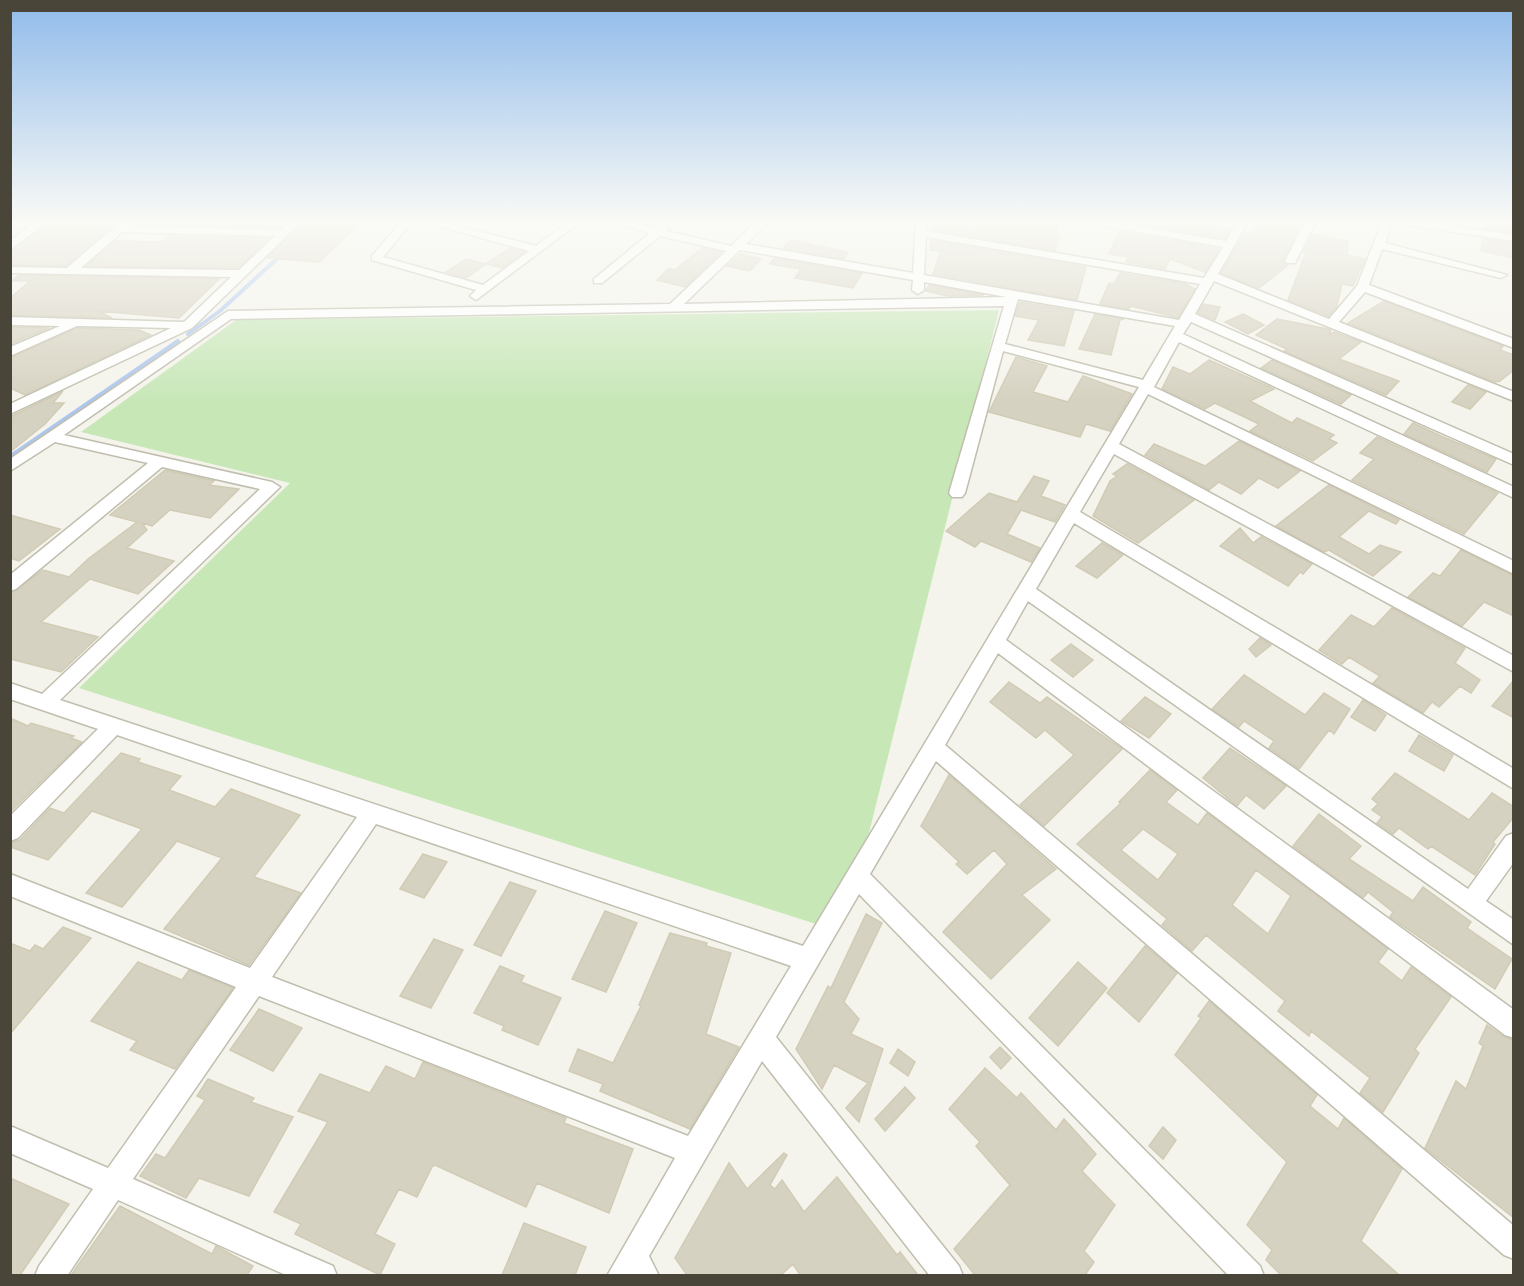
<svg xmlns="http://www.w3.org/2000/svg" width="1524" height="1286" font-family="'Asap Condensed',sans-serif">
<rect width="100%" height="100%" fill="#f5f4ec"/>
<path fill="#c7e7b7" d="M999 310 861 865 816 924 79 688 290 483 81 432 236 320Z"/>
<g fill="none" stroke-linecap="round" stroke-linejoin="round">
<path stroke="#acc6ee" stroke-width="4" d="M188 334 220 311 281 255
M97 397 178 341"/>
<path stroke="#acc6ee" stroke-width="5" d="M10 457 99 396"/>
</g>
<path fill="#d6d2c1" stroke="#d1cbb5" stroke-width="1.5" fill-rule="evenodd" d="M49 222H116L66 266 10 265V254Z
M216 222H286L281 228 191 225 194 223Z
M303 222H360L320 262 267 258Z
M935 222 977 228 979 222H1058L1057 235H1060L1055 251 933 230Z
M1128 222H1188L1230 229 1225 239Z
M1258 222H1302L1283 260 1288 265 1259 288 1221 273 1245 232 1253 234Z
M1485 222H1514V233L1484 229Z
M1119 231 1219 249 1205 272 1170 259 1165 269 1126 262 1128 257 1109 254Z
M1312 234 1348 241 1347 255 1365 259 1353 286 1342 284 1337 306 1329 316 1288 300 1307 250 1303 253Z
M170 236 269 238 238 268 87 266 115 241 164 242Z
M1483 239 1514 243V258L1481 251Z
M790 240 848 252 843 259 783 248Z
M931 240 1086 267 1077 300 933 274 941 251 930 250Z
M510 248 524 252 502 268 486 264Z
M702 248 721 252 685 287 657 280 669 268 675 270Z
M741 254 761 259 750 271 727 266Z
M774 258 862 273 853 288 795 278 801 269 770 264Z
M466 259 486 264 466 278 446 272Z
M1120 273 1186 284 1195 289 1178 318 1131 306 1129 309 1100 304 1109 283 1114 284Z
M19 275 219 279 179 318 98 311 112 318 10 315V298L30 281H12Z
M929 285 984 295 948 296 926 291Z
M1384 301 1503 346 1500 350 1514 355V370L1500 381 1495 382 1348 323Z
M1020 302 1074 311 1064 346 1028 340 1039 320 1015 316Z
M1203 304 1220 307 1215 320 1198 313Z
M1095 314 1124 319 1120 320 1111 355 1079 349Z
M1243 314 1264 325 1248 334 1225 322Z
M1277 319 1328 329 1331 330 1329 335 1334 332 1361 342 1339 359 1399 381 1386 395 1284 351 1287 349 1256 335Z
M10 327 49 328 10 344Z
M77 328 139 330 151 335 25 395 10 388V358Z
M1016 357 1047 366 1033 392 1068 402 1083 376 1132 394 1110 431 1086 424 1080 437 989 412Z
M1209 360 1274 389 1250 401 1292 423 1297 418 1334 435 1329 439 1337 443 1313 461 1250 431 1259 424 1215 403 1205 409 1162 389 1173 367 1190 374Z
M1272 360 1351 395 1341 404 1261 368Z
M1468 385 1486 392 1470 409 1452 402Z
M63 391 53 403H64L45 424 10 452V417Z
M1413 423 1441 436 1496 459 1487 472 1404 434Z
M1377 437 1498 493 1464 534 1352 480 1374 459 1360 453Z
M1239 441 1300 471 1278 488 1259 478 1241 494 1219 482 1209 490 1145 455 1154 444 1205 466Z
M1127 464 1194 500 1138 543 1093 516 1110 481 1117 476 1113 474Z
M165 470 214 481 209 485 239 489 210 518 170 510 152 526 142 523 147 530 127 548 174 561 138 594 90 579 41 622 98 637 61 672 10 659V594L43 570 69 577 88 559 137 522 110 515Z
M1034 476 1049 481 1041 496 1065 505 1055 522 1021 510 1007 534 1040 548 1031 562 981 541 975 547 946 531 989 493 1017 502Z
M1329 485 1399 520 1396 524 1369 511 1339 537 1369 554 1380 545 1401 552 1373 576 1329 550 1324 552 1276 526Z
M10 515 60 529 19 561 10 558Z
M1240 528 1253 543 1261 537 1312 564 1303 574 1300 572 1288 586 1220 546Z
M1102 543 1123 555 1097 578 1076 566Z
M1461 550 1514 576V616L1484 602 1462 626 1408 597 1433 573 1440 576Z
M1392 608 1465 648 1455 663 1480 680 1471 693 1460 686 1439 707 1432 702 1423 713 1373 683 1380 676 1349 657 1342 664 1319 650 1351 615 1374 627Z
M1260 638 1271 645 1256 657 1249 649Z
M1071 644 1093 660 1073 677 1051 660Z
M1244 675 1305 715 1324 693 1350 709 1334 734 1329 730 1299 769 1269 748 1274 741 1244 721 1239 727 1212 709Z
M1514 680V718L1492 706Z
M1009 682 1040 703 1047 697 1122 749 1044 826 1020 805 1074 755 1045 730 1036 738 990 702Z
M1145 697 1171 714 1149 738 1121 721Z
M1363 700 1386 715 1375 731 1351 717Z
M10 718 28 726 31 723 74 736 71 738 82 742 10 812Z
M1419 735 1453 755 1444 771 1409 751Z
M1230 748 1286 786 1264 809 1246 795 1237 806 1203 778Z
M121 753 140 759 138 762 181 776 169 790 215 807 231 789 300 815 254 877 301 893 249 965 164 929 222 858 177 841 122 907 86 893 142 829 92 811 48 860 10 847V843L20 840 50 808 64 813Z
M1150 770 1177 790 1166 802 1198 825 1207 813 1388 949 1378 962 1402 981 1411 967 1451 997 1415 1049 1419 1053 1383 1112 1360 1093 1370 1078 1311 1031 1309 1036 1278 1011 1285 1001 1206 935 1192 951 1162 925 1167 919 1077 844 1121 803 1119 802ZM1143 829 1178 854 1158 880 1121 850ZM1256 870 1291 896 1268 934 1232 905Z
M1395 773 1469 820 1492 793 1514 807V817L1493 842 1495 844 1475 875 1431 846 1428 849 1399 828 1393 834 1377 823 1382 817 1372 810 1378 804 1372 799Z
M949 775 1056 869 1022 895 1050 920 991 979 943 932 1007 864 994 850 967 874 956 864 959 862 921 826Z
M1319 814 1361 846 1349 859 1413 901 1423 887 1471 922 1467 928 1512 959 1495 989 1390 917 1393 912 1368 892 1363 898 1293 846Z
M423 854 447 862 424 898 400 889Z
M510 882 536 891 501 956 474 945Z
M605 911 637 923 606 992 572 979Z
M866 914 882 923 844 1002 859 1019 851 1034 883 1049 859 1122 846 1108 868 1083 834 1065 822 1089 796 1049 828 986 831 988Z
M63 927 91 938 10 1034V943L30 951 35 945 43 949Z
M670 933 707 943 706 946 731 953 706 1034 739 1047 690 1129 600 1091 603 1084 569 1071 578 1049 613 1063 641 1006 639 1005Z
M434 939 463 950 431 1008 400 996Z
M1145 946 1177 973 1139 1022 1107 993Z
M138 962 182 980 189 970 233 988 175 1069 130 1050 137 1041 91 1021Z
M1078 962 1107 988 1058 1046 1029 1018Z
M500 966 524 976 521 982 561 998 538 1045 502 1030 504 1026 474 1013Z
M1209 1001 1317 1095 1310 1106 1338 1129 1344 1118 1402 1169 1361 1241 1399 1275H1281L1266 1260 1272 1250 1247 1225 1287 1162 1175 1055 1201 1018 1198 1016Z
M259 1009 302 1028 273 1071 230 1050Z
M1487 1025 1504 1037 1514 1040V1218L1425 1148 1456 1081 1466 1089 1483 1046 1479 1043Z
M1000 1047 1011 1058 1001 1069 990 1057Z
M898 1049 915 1062 908 1076 890 1063Z
M423 1062 566 1118 564 1123 633 1149 609 1213 537 1183 526 1207 435 1165 432 1167 417 1197 399 1189 375 1234 395 1244 380 1275 295 1234 301 1224 274 1212 328 1122 298 1111 320 1074 370 1093 386 1066 415 1079Z
M985 1068 1017 1098 1021 1093 1056 1130 1064 1119 1096 1154 1082 1171 1115 1205 1084 1251 1094 1262 1085 1275H975L954 1249 1010 1185 976 1146 980 1142 949 1109Z
M208 1079 254 1098 251 1102 293 1117 249 1196 199 1178 186 1198 140 1176 156 1154 165 1158 205 1100 197 1096Z
M905 1087 915 1098 885 1131 875 1119Z
M1163 1127 1176 1140 1163 1159 1149 1146Z
M784 1153 787 1155 770 1185 775 1189 782 1180 804 1212 837 1177 897 1255 900 1252 918 1275H800L793 1264 781 1275H687L675 1258 729 1163 747 1189Z
M10 1178 69 1204 20 1275H10Z
M120 1206 212 1254 216 1246 253 1266 247 1275H71Z
M524 1223 586 1247 575 1275H502Z"/>
<g fill="none" stroke-linecap="round" stroke-linejoin="round">
<defs>
<path id="minor" d="M35 222H47L10 250V241Z
M120 222H132L129 226 282 230 289 222H301L192 328 10 414V404L171 328 77 326 10 356V347L60 326 10 325V317L184 322 231 277 10 273V267L67 268ZM122 232 275 236 239 270 81 268Z
M401 222H412L383 257 483 285 529 251 423 222H442L536 246 568 222H580L476 300 470 296 476 290 372 260V256Z
M610 222H631L656 228 664 224 669 227 666 231 731 246 756 222H768L746 244 913 273 916 222H926V231L1204 278 1223 247 1084 222H1111L1226 241 1237 222H1248L1218 274 1329 319 1357 286 1382 222H1423L1514 235V241L1392 223 1385 243 1507 275 1501 278 1382 249 1369 285 1514 339V348L1365 292 1339 322 1514 392V401L1214 281 1195 314 1514 454V465L1191 322 1183 334 1514 487V498L1179 342 1154 387 1514 561V574L1148 394 1119 444 1514 656V672L1114 454 1080 512 1514 769V789L1074 523 1036 589 1468 889 1506 836 1514 833V862L1486 901 1514 920V945L1028 601 1006 640 1514 1010V1038L1505 1035 998 653 945 745 1514 1226V1259L1504 1255 936 761 870 874 1260 1266 1264 1276H1229L859 894 776 1037 959 1266 963 1276H930L762 1061 649 1256 659 1276H607L675 1158 259 996 133 1179 333 1266 337 1276H288L118 1200 67 1276H35L39 1266 93 1189 10 1153V1126L108 1168 236 987 10 896V874L250 968 357 817 117 735 18 838 10 841V816L98 729 10 699V683L42 694 260 489 162 467 16 589 10 591V575L148 463 55 442 10 471V459L228 311 670 304 726 251 660 236 602 283H594V279L650 233ZM926 237 1200 284 1179 320 924 275ZM740 250 913 280 912 290 918 294 924 290V282L1006 297 684 304ZM1018 299 1175 326 1143 380 1005 344ZM1004 306 949 493 952 497H962L965 493 1003 351 1139 387 803 946 60 700 280 487 272 482 64 435 231 319ZM376 824 791 966 688 1136 272 977Z
M1305 222H1316L1295 263H1287L1285 261Z"/>
</defs>
<use href="#minor" stroke="#c0beae" stroke-width="3"/>
<use href="#minor" fill="#fff" fill-rule="evenodd"/>
</g>
<linearGradient id="sky" x2="0" y2="1"><stop stop-color="#90bbea"/><stop offset="0.55" stop-color="#fafaf6"/><stop offset="1" stop-color="#fafaf6" stop-opacity="0"/></linearGradient>
<rect width="1524" height="403" fill="url(#sky)"/>
<rect width="1524" height="1286" fill="none" stroke="#494639" stroke-width="24"/>
</svg>
